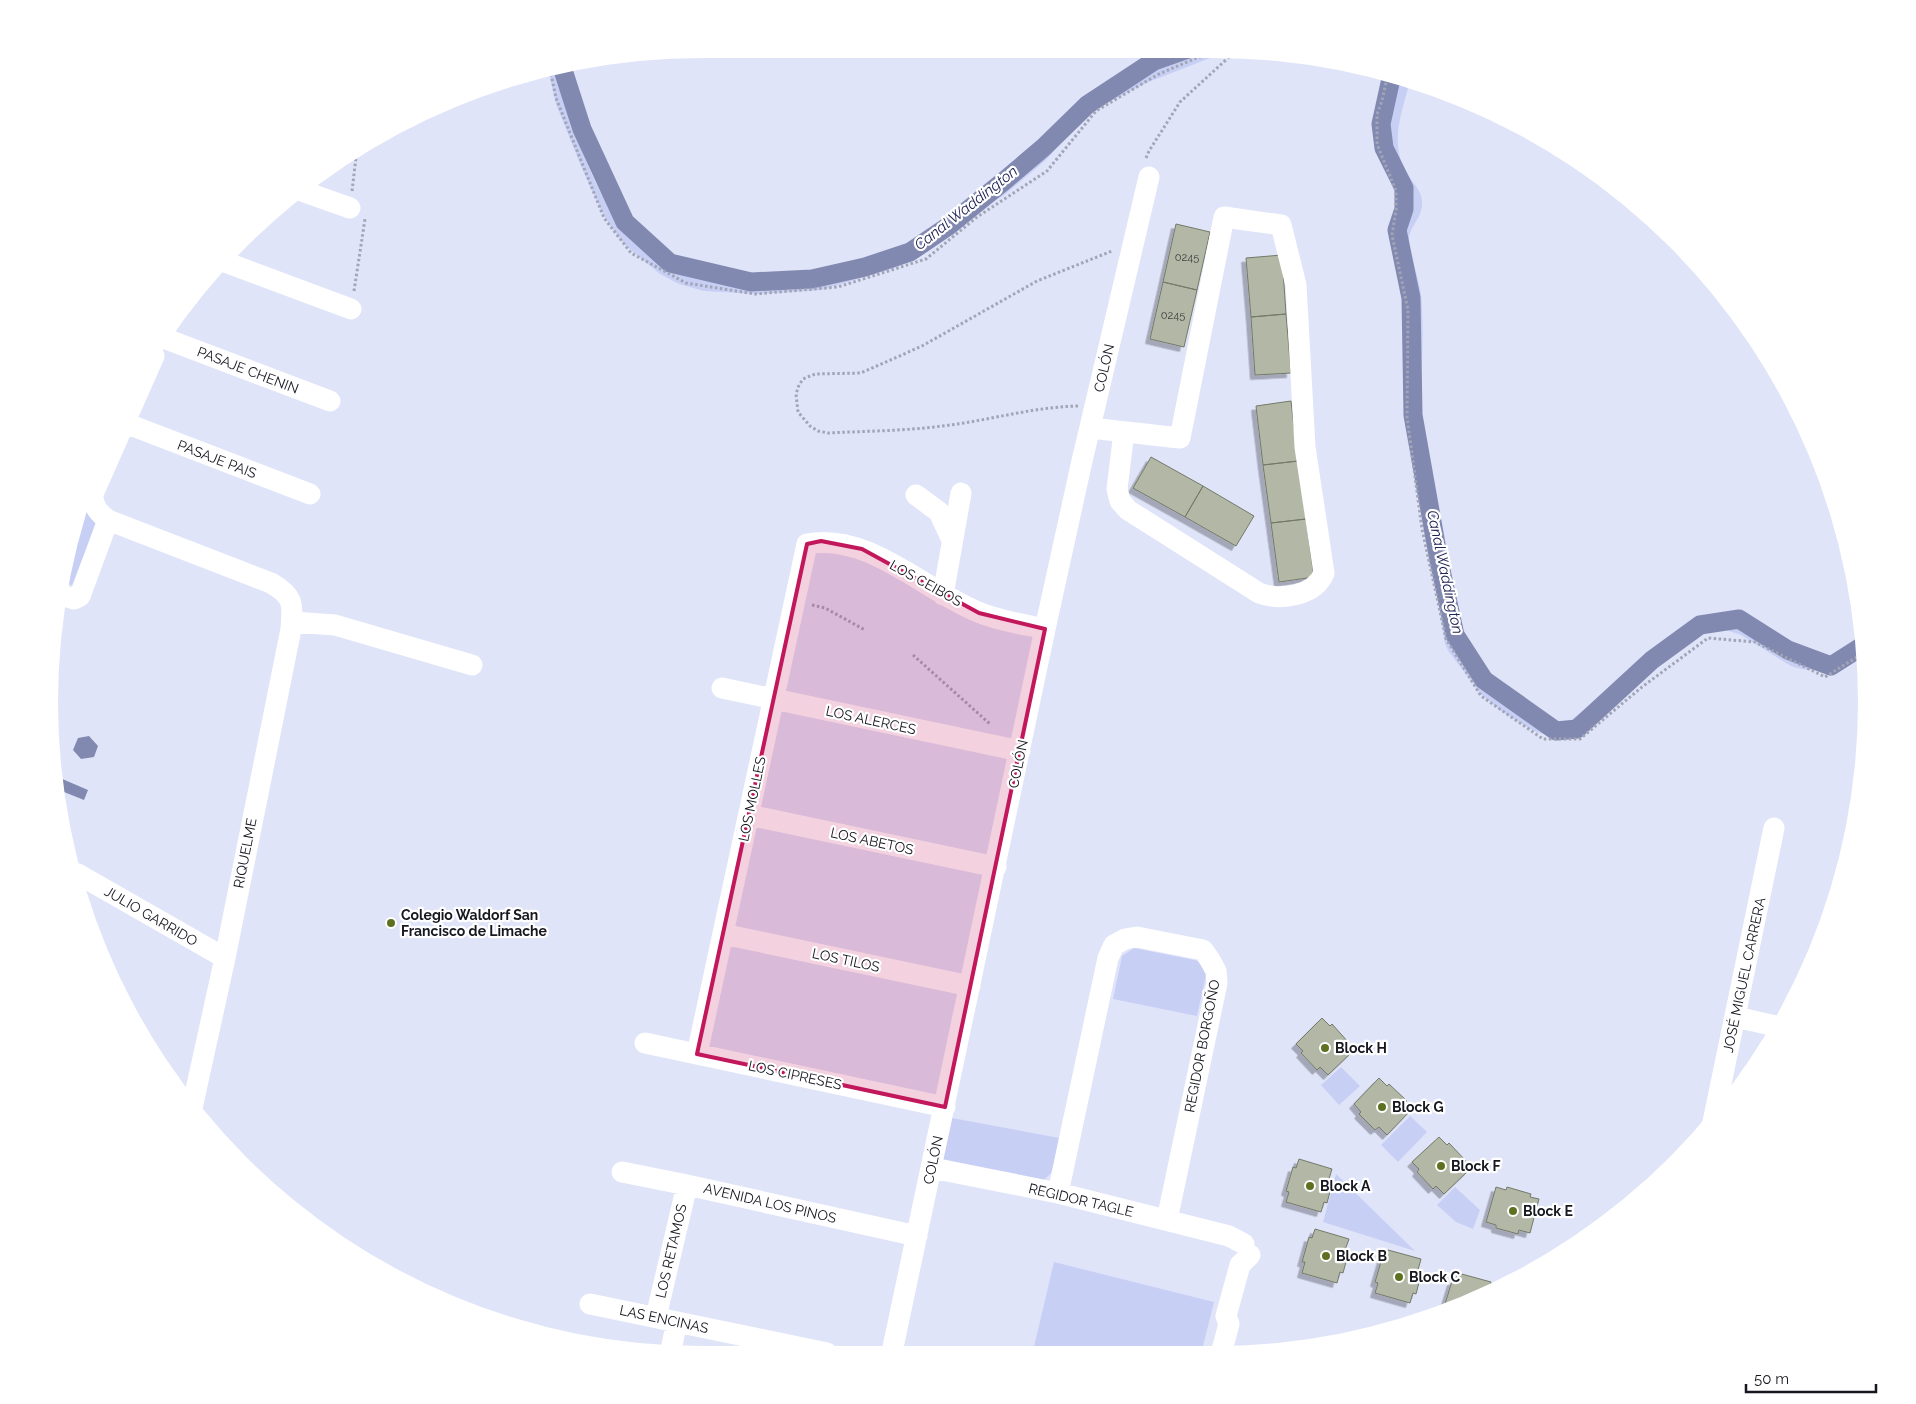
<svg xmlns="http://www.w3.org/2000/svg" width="1916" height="1404" font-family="Raleway,sans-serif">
<defs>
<filter id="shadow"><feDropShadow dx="-4.5" dy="4.5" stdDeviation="0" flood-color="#0004"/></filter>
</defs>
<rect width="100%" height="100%" fill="#dfe4f9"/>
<path fill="#c7cff5" d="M1214 49 1228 51 1146 83 1087 113 1046 160 1003 196 979 210 915 258 898 267 821 290 758 294 704 291 679 284 660 274 625 245 611 227 601 210 581 166 556 104 548 69 558 68C576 145 607 247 689 277 710 284 764 283 787 281 823 278 863 275 896 258 918 247 935 230 955 216 983 196 1013 180 1038 156 1055 139 1069 117 1089 103 1121 80 1176 64 1214 49Z
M1399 77 1410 80C1403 111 1390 137 1404 168 1410 181 1423 190 1422 204 1422 218 1410 226 1409 239 1409 252 1414 264 1417 276 1420 287 1422 298 1422 309 1424 343 1420 378 1422 412 1424 466 1435 519 1443 573 1447 595 1446 622 1454 643 1464 667 1492 692 1512 708 1528 720 1546 733 1567 723L1651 658 1693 629 1710 622 1733 621 1795 658 1813 663 1832 659 1863 639 1864 649C1840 663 1820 677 1791 666L1741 635 1726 630H1711L1697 635 1656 664 1570 729 1552 735H1546L1534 731 1501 711 1481 694 1449 652 1445 644 1417 460 1414 412 1413 293 1400 236 1411 205 1408 194 1397 181 1389 154V120Z
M86 494C84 509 86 513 96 524L72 585 61 583 66 559 73 537 71 535V533Z
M1134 948 1199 961 1206 975 1197 1016 1113 999 1122 956Z
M1341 1067 1360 1086 1339 1105 1321 1085Z
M1410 1116 1427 1132 1398 1162 1381 1145Z
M952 1118 1059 1138 1053 1171 1043 1181 943 1159Z
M1336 1174 1415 1251 1323 1222Z
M1455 1187 1480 1210 1473 1229 1456 1222 1437 1205Z
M1054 1262 1214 1302 1202 1350 1033 1351Z"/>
<path fill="#8289b0" d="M89 736 98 746 94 757 81 759 73 750 78 738Z
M60 778 88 790 84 800 64 792H61L60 790 56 788Z"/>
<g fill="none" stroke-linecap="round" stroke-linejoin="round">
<path stroke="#8289b0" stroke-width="19" d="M562 67 582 129 625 222 670 263 751 282 812 279 865 267 910 252 947 227 1004 181 1044 147 1087 105 1154 61 1188 49
M1392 74 1381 124 1384 148 1404 188V209L1397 230 1411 298 1413 415 1439 561 1455 635 1484 680 1556 731 1577 729 1652 660 1700 625 1739 619 1788 650 1831 666 1864 645"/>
</g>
<path fill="#b2b8a5" stroke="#747a68" filter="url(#shadow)" d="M1176 224 1210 232 1197 290 1163 282Z
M1282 255 1286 314 1251 317 1246 258Z
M1163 282 1197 290 1184 347 1150 339Z
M1286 314 1291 373 1255 375 1251 317Z
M1291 401 1298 461 1263 465 1256 406Z
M1151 457 1203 486 1185 517 1133 488Z
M1298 461 1306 519 1271 523 1263 465Z
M1203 486 1254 516 1236 546 1185 517Z
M1306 519 1314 577 1279 582 1271 523Z
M1322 1018 1330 1026 1332 1024 1349 1043 1347 1045 1353 1051 1328 1075 1320 1067 1317 1070 1301 1053 1303 1051 1296 1044Z
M1379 1078 1387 1086 1389 1084 1407 1101 1405 1103 1411 1110 1387 1135 1379 1127 1375 1130 1359 1114 1361 1112 1354 1104Z
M1439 1137 1447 1145 1449 1143 1466 1161 1463 1163 1469 1170 1444 1194 1436 1186 1433 1189 1417 1172 1419 1169 1412 1162Z
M1299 1159 1332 1169 1329 1179 1333 1180 1327 1203 1324 1202 1321 1212 1286 1202 1289 1192 1286 1191 1293 1167 1296 1168Z
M1496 1187 1506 1190 1507 1187 1531 1194 1530 1197 1539 1199 1530 1233 1519 1230 1518 1234 1496 1228V1225L1486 1222Z
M1315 1229 1349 1239 1345 1250 1349 1251 1343 1273 1340 1272 1337 1283 1302 1273 1305 1262H1302L1309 1237 1312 1238Z
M1388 1250 1421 1259 1418 1270 1422 1271 1416 1294 1413 1293 1410 1303 1375 1293 1378 1283 1375 1282 1382 1258 1385 1259Z
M1458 1273 1491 1282 1489 1291 1464 1305 1446 1310 1448 1305 1445 1304 1452 1281H1455Z"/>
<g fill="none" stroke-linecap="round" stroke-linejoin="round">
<path stroke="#a1a5b6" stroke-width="3" stroke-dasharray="2.5 2.5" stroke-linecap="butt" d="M1192 49 1196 58
M550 69 556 98 604 218 631 253 686 283 755 294 838 287 926 259 977 217 1047 171 1096 111 1157 75 1196 58 1230 51
M1388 73 1382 101 1377 114V144L1396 191V210L1392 235 1408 310 1407 417 1422 529 1446 639 1481 696 1543 739H1580L1642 687 1708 638 1755 642 1825 677 1865 652
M1146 158 1149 151 1180 102 1228 58 1240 52
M352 191 357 149
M354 291 365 219
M1078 406C1031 407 988 421 942 426 904 431 866 431 828 433L818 431 810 426 798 412 796 394 799 385 803 379 815 374 861 373 922 346 1037 281 1112 251
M812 605 825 608 865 630
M913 655 990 724"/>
<path stroke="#fff" stroke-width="21" d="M302 191 350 208
M222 261 351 309
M166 339 330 401
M154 356 93 494C93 507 98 512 108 520L271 583C294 596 293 604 291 629L225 958 192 1108
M125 423 310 494
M1090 428C1120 431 1150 435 1180 438L1224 217 1281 225 1296 285 1305 447 1324 573C1315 596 1280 601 1259 593L1128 510 1120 501 1117 489 1124 432
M916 495 939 512 952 540
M59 594 74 599 80 596 108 520
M943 595 961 493
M292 622 335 625 472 665
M722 688 1020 751
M749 815 996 867
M78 874 225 958
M723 934 970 986
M1736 1017 1780 1027
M645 1043 945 1107
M697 1054 807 544C868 532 924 590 978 612 999 621 1023 624 1045 629
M1713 1122 1774 828
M932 1168 1058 1193 1229 1236 1244 1244
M622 1172 687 1185 917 1236
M1058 1193 1108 958 1114 945 1125 939 1137 937 1203 950 1210 960 1216 971 1217 983 1167 1220
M590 1304 827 1353
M656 1317 687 1185
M1222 1350 1229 1324 1226 1316 1240 1265 1250 1255
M892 1352 1045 629 1082 461 1149 177
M670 1354 677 1322"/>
</g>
<path fill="#c2185b" fill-opacity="0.2" stroke="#c2185b" stroke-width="4" stroke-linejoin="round" d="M821 541 862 549 979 613 1045 629 945 1107 697 1054 807 544Z"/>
<g fill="#5d7120" stroke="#fff" stroke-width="2">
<circle cx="391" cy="923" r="5"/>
<circle cx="1325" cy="1048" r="5"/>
<circle cx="1382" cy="1107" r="5"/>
<circle cx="1441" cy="1166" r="5"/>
<circle cx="1310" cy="1186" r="5"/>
<circle cx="1513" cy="1211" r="5"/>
<circle cx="1326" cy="1256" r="5"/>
<circle cx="1399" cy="1277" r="5"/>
</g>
<g text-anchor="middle" stroke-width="4.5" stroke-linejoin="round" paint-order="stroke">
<g font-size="11" fill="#3d3f40">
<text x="1187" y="261">0245</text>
<text x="1173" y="319">0245</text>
</g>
<g font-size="14" fill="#16171f" stroke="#fff">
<text transform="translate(1104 368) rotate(-77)" y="5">COLÓN</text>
<text transform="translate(248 370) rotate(21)" y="5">PASAJE CHENIN</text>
<text transform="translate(217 459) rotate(21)" y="5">PASAJE PAIS</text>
<text transform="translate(926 583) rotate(29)" y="5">LOS CEIBOS</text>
<text transform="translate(871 720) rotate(12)" y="5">LOS ALERCES</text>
<text transform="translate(1018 764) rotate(-78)" y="5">COLÓN</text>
<text transform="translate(752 799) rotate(-78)" y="5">LOS MOLLES</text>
<text transform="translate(872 841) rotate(12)" y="5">LOS ABETOS</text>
<text transform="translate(245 853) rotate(-79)" y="5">RIQUELME</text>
<text transform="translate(151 916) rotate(30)" y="5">JULIO GARRIDO</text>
<text transform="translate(846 960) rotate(12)" y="5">LOS TILOS</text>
<text transform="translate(1744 975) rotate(-78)" y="5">JOSÉ MIGUEL CARRERA</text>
<text transform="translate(1202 1046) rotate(-79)" y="5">REGIDOR BORGOÑO</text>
<text transform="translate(795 1075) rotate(12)" y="5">LOS CIPRESES</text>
<text transform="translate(933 1160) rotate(-78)" y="5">COLÓN</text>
<text transform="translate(1081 1200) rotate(13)" y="5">REGIDOR TAGLE</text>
<text transform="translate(770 1203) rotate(13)" y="5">AVENIDA LOS PINOS</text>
<text transform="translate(671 1251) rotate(-77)" y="5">LOS RETAMOS</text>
<text transform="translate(664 1319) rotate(12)" y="5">LAS ENCINAS</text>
</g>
<g font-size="14" font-weight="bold" fill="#16171f" stroke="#fff" text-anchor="start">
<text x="401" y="920">Colegio Waldorf San<tspan x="401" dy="16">Francisco de Limache</tspan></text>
<text x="1335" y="1053">Block H</text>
<text x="1392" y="1112">Block G</text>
<text x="1451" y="1171">Block F</text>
<text x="1320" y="1191">Block A</text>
<text x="1523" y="1216">Block E</text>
<text x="1336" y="1261">Block B</text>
<text x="1409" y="1282">Block C</text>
</g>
<g font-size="15" font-style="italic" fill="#202355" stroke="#fff">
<text transform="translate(966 208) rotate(-38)" y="5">Canal Waddington</text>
<text transform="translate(1445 572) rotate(78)" y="5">Canal Waddington</text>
</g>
</g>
<path d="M0 0H1916V1404H0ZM702 58H1214A644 644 0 0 1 1858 702V702A644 644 0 0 1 1214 1346H702A644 644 0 0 1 58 702V702A644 644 0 0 1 702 58Z" fill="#fff" fill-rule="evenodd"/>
<path d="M1746 1384v8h130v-8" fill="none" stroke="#16171f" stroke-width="2.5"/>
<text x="1754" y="1384" font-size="15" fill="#16171f" stroke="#ffffff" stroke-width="4" paint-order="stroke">50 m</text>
</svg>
